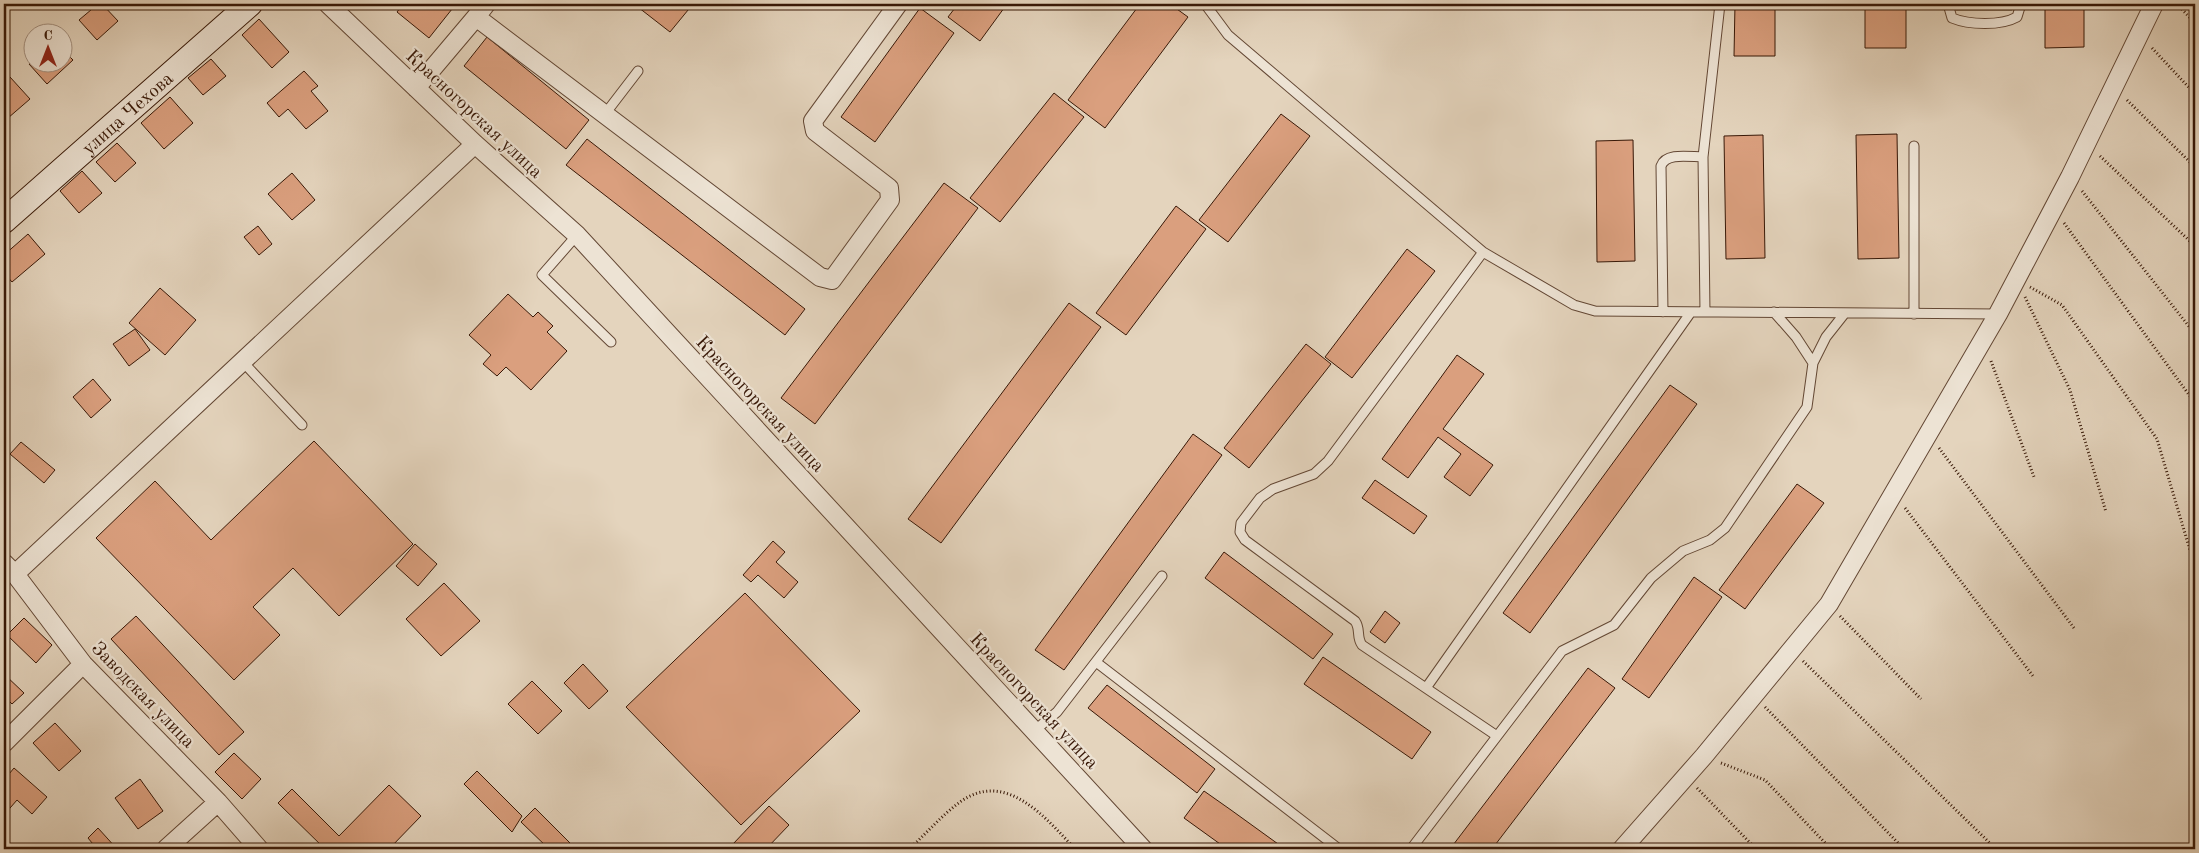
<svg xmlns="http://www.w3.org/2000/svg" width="2199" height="853" font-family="'Old Standard TT',serif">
<rect width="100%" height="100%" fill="#e4d4bd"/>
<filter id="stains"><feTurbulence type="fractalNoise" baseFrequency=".004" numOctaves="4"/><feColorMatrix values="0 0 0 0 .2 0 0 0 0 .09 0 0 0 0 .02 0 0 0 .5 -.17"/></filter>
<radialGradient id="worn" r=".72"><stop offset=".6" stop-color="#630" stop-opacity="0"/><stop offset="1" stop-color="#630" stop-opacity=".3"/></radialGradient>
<path fill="#b6bc90" stroke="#776a4c" d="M1956 4H2012V10H1956Z"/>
<path fill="#da9f7e" stroke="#381807" d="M98 4H102L118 21 97 40 79 20Z
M403 4H456L429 38 397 12Z
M634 4H693L670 32Z
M958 4H1007L980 41 948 17Z
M1140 4H1170L1188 17 1105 128 1068 100Z
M1735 4H1775V56H1734Z
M1865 4H1906V48H1865Z
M2045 4H2084V47L2045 48Z
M920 8 954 33 875 142 841 117Z
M259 19 289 52 272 68 242 35Z
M487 37 589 120 566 149 464 66Z
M62 49 73 60 47 84 29 64 32 61 62 62Z
M211 59 226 76 203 95 188 78Z
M304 71 318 86 311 91 328 111 306 129 288 109 279 117 267 103Z
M10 77 30 99 8 118 4 114V83Z
M1054 93 1084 117 1000 222 970 198Z
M170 97 193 123 164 149 141 123Z
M1281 114 1310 136 1228 242 1199 220Z
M1897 134 1899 258 1858 259 1856 135Z
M1763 135 1765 258 1726 259 1724 136Z
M587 139 805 309 785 335 566 165Z
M1633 140 1635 261 1597 262 1596 141Z
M117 143 136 163 115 182 96 162Z
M82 171 102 193 79 213 60 191Z
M292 173 315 200 292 220 268 194Z
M944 183 978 208 815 424 781 398Z
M1176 206 1206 229 1126 335 1096 313Z
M258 226 272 244 259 255 244 237Z
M28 234 45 254 12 282 4 273V255Z
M1407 249 1435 271 1352 378 1325 357Z
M160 288 196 320 165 355 129 323Z
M508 294 533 317 538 312 553 326 547 332 567 351 531 390 506 367 497 376 483 364 491 355 469 335Z
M1069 303 1101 327 941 543 908 519Z
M135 329 150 350 129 366 113 344Z
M1306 344 1331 364 1249 468 1224 448Z
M1457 355 1484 374 1443 429 1493 465 1470 496 1444 477 1461 454 1438 437 1408 478 1382 459Z
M93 379 111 400 91 418 73 397Z
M1670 385 1697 404 1530 633 1503 613Z
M1193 434 1222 455 1064 670 1035 650Z
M314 441 413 544 339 616 293 568 253 607 280 635 234 680 96 538 155 481 211 540Z
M21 442 55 470 44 483 10 454Z
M1375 480 1427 516 1414 534 1362 498Z
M1797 484 1824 503 1745 609 1719 590Z
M773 541 785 552 776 562 798 582 784 598 758 575 751 582 743 575Z
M415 544 437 564 418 586 396 566Z
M1224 552 1333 634 1313 659 1205 578Z
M1694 577 1722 597 1649 698 1622 679Z
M444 583 480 621 441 656 406 619Z
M745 593 860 711 741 825 626 707Z
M1385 611 1400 623 1385 643 1370 632Z
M136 616 244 732 219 755 111 639Z
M24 618 52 645 36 663 7 635Z
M1323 657 1431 732 1412 759 1304 684Z
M583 664 608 691 589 709 564 683Z
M1588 668 1615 688 1492 849H1450Z
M4 674 24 693 12 704 4 696Z
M532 681 562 711 538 734 508 704Z
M1107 685 1215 769 1197 793 1088 708Z
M55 723 81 751 59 771 33 743Z
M234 753 261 779 242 799 215 772Z
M14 768 47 797 32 814 17 800 4 815V780Z
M477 771 522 816 512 832 464 784Z
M140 779 163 811 138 829 115 798Z
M389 785 421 816 389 849H325L278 803 292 789 339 836Z
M1204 791 1231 810 1285 849H1227L1184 818Z
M769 806 789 825 766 849H739L733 844Z
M535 808 570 843 565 849H549L521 822Z
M98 828 117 849H97L88 838Z"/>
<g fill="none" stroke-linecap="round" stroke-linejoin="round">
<defs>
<path id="lane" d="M1205 4 1228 35 1483 252 1574 305 1595 311 1998 314
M1948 4 1952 18C1969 25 2001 26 2017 17L2021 4
M605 114 638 71
M1914 146V314
M1703 157 1720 4
M577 235 542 275 611 342
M1483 252 1328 461 1314 474 1273 489 1260 498 1241 523 1240 532 1245 540 1355 621C1361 629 1356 637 1362 645L1497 736
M1663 312 1661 166C1666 152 1690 157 1703 157L1705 312
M1774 312 1796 337 1813 363
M242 361 302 425
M1096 662 1339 849
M1426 688 1691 312
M1034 731 1057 712 1162 576
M1411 849 1562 651 1614 625 1651 578 1683 551 1710 540 1725 528 1807 407 1813 363 1826 337 1845 313"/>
<path id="street" d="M328 4 475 144 577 235 1143 849
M476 17 486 4
M416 88 476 17 820 277 832 280 890 200 889 188 815 131 813 121 898 4
M4 563 15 574 83 664 218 802 259 849
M15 574 475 144
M4 743 83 664
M166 849 218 802
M1622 849 1704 756 1829 604 1998 314 2070 177 2154 4"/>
<g id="secondary">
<path id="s1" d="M4 221 250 4"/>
</g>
</defs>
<use href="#lane" stroke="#634734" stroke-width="11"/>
<use href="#street" stroke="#634734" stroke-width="20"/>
<use href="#secondary" stroke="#381807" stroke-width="26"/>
<path stroke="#381807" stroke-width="3" stroke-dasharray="1 2.5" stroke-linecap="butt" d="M2177 4 2195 23
M2152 48 2195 94
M2127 100 2195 167
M2100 156 2195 246
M2082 191 2195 334
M2064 223 2195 403
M2030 287 2062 305 2157 439 2195 567
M2025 297 2070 390 2106 512
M1991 361 2034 477
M1939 448 2074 628
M1905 508 2033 676
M1840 616 1921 699
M1803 661 1996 849
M1765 707 1904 849
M1721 763 1765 780 1831 849
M1697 788 1756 849
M1649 845 1660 849
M909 849C926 834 942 815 960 802 1006 769 1046 818 1075 849"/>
<use href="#lane" stroke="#ede3d4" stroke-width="9"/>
<use href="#street" stroke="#ede3d4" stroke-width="18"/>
<use href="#secondary" stroke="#ede3d4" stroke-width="24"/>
</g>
<g text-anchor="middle" stroke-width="4.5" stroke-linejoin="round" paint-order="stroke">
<g font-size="19" fill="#381807" stroke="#ede3d4">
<text dy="7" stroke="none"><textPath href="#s1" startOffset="164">улица Чехова</textPath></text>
<text transform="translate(475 113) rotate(43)" y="7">Красногорская улица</text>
<text transform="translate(761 403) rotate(47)" y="7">Красногорская улица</text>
<text transform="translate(144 694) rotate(46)" y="7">Заводская улица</text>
<text transform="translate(1035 700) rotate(47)" y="7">Красногорская улица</text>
</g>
</g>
<rect width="2199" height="853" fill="none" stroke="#e4d4bd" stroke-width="20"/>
<rect x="5" y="5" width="2189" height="843" fill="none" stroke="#381807" stroke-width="2.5"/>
<rect x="10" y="10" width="2179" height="833" fill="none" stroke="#381807"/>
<g transform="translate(48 48)"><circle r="24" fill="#ede3d4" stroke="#a59282"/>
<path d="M0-4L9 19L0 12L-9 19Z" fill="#8f2418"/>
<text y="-8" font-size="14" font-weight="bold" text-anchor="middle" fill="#381807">С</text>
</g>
<rect width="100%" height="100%" filter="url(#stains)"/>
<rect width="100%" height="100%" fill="url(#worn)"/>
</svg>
